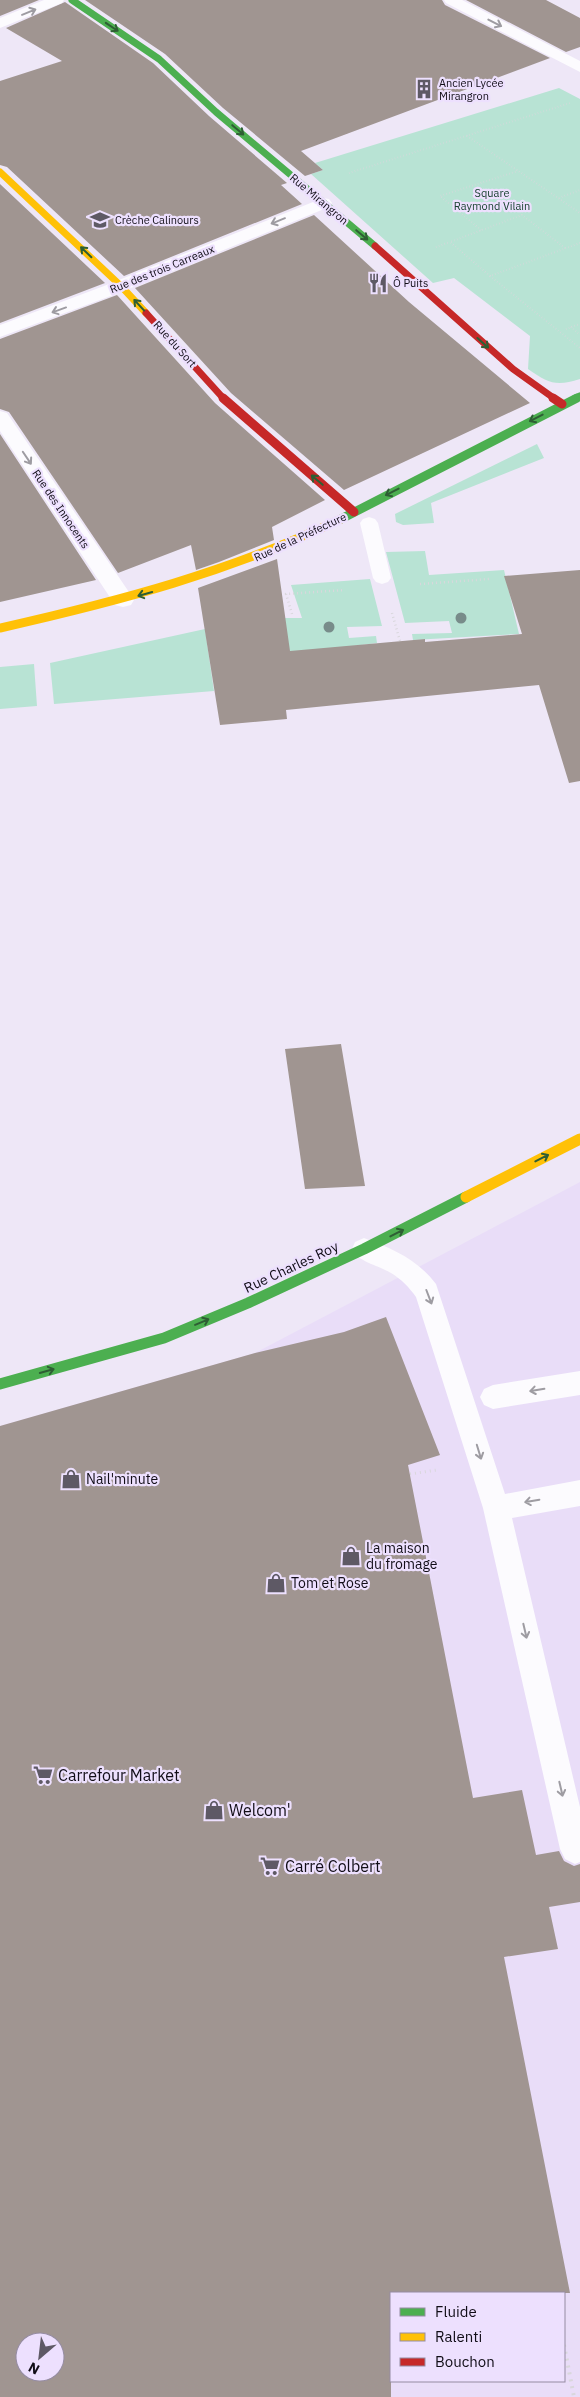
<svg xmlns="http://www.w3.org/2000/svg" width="580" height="2397" font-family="'IBM Plex Sans',sans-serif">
<rect width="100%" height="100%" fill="#eee7f7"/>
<path fill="#e9ddf8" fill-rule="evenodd" d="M580 1182V2397H0V1426L255 1353ZM391 2293H564V2381H391ZM25 2342H55V2372H25Z"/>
<path fill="#b8e3d4" d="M559 88 580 99V379C556 387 548 383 528 369L530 336 454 278 433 283 311 174 323 170 315 163Z
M537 444 544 458 431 503 434 523 403 525 396 522 395 514Z
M425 551 429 575 504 570 519 634 413 640 412 634 452 633 449 621 405 623 386 552Z
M370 579 382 626 347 627 349 638 376 636 377 643 275 656 285 618H302L291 585Z
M205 629 214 691 54 704 50 663Z
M34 664 37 706 0 709V667Z"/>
<path fill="#a09591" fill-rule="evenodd" d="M0 0H39L0 16Z
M85 0H442L445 5 550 58 301 151 323 170 305 176 223 108 165 54Z
M466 0H546L580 18V47L566 52Z
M65 2 153 63 209 116 287 183 281 185 302 204 124 276 7 167 0 165V81L62 61 6 28Z
M0 184 105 283 0 323Z
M314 215 409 302 530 403 344 490 231 393 135 288Z
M117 295 215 403 325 500 272 527 274 540 219 562 196 570 191 545 118 573 9 412 0 409V339Z
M0 434 96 580 0 602Z
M277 559 290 651 425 639V642L522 634 504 576 580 570V781L569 783 539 685 286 710 287 719 220 725 198 588Z
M341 1044 365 1186 305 1189 285 1049Z
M386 1317 440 1455 408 1465 473 1798 522 1790 536 1855 559 1851 564 1861 574 1866 580 1864V1902L549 1907 558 1949 504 1957 570 2293H391V2397H0V1426L255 1353 344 1332ZM25 2342H55V2372H25Z"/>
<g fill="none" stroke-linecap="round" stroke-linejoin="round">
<path stroke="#d9d7dc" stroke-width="2" stroke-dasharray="0.5 2.5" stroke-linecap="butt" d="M467 136 580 213
M349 173 570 103
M559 198 580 190
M481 230 440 196 518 171
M580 243 490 276 580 348
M436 247 450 242
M490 276 450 242 522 215 565 248
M571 327 580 335
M566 329 580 324"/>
<path stroke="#d9d7dc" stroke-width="2.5" stroke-dasharray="1 3" stroke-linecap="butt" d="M420 584 489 579
M392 613 400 641
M292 614 286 594 344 590"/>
<path stroke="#d9d7dc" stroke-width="3" stroke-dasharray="1 4" stroke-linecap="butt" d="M410 1474 437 1470"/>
<path stroke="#d9d7dc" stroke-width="4" stroke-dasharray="2 5" stroke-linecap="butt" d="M564 2345 574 2397"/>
<path fill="#fcfbfe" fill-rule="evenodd" d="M369 517 375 519 378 523 391 578 388 582 382 584 376 582 373 578 360 523 363 519Z
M364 1238C393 1249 417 1259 436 1284L505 1494 580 1480V1506L512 1518 580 1807V1862L575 1864 565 1859 560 1849 483 1508 416 1297C409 1287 401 1279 391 1273 378 1265 358 1262 352 1249L355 1242Z
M580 1371V1395L493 1409 484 1405 480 1397 484 1389 493 1385Z"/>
<path fill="#fcfbfe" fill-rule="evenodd" d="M44 0H64L62 3 0 28V18Z
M444 0H462L580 61V72L446 3Z
M323 198 329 199 332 203 329 207 116 294 0 337V325L104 286Z
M0 411 7 413 131 595 134 600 131 605 123 607 115 605 0 431Z"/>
<path stroke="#4caf50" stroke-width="7" d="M72 0 159 59 216 112 375 246
M574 399 580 396"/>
<path stroke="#4caf50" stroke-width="9" d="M341 519 577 398"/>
<path stroke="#4caf50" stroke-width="11" d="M0 1384 164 1338 248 1303 364 1249 466 1197"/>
<path stroke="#ffc107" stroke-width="7" d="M0 172 121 286 146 313"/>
<path stroke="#ffc107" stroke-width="9" d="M0 628C120 601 229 572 341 519"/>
<path stroke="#ffc107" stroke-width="11" d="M466 1197 580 1139"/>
<path stroke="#c62828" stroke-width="7" d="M375 246 513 369 555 399
M146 313 224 399"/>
<path stroke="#c62828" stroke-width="9" d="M223 398 354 512
M553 398 562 404"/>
</g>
<g fill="#788c8a">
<circle cx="461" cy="618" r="5.5"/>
<circle cx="329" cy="627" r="5.5"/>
</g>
<defs><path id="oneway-shaft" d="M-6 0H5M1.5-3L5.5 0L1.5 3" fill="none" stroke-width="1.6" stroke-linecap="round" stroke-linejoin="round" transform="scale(1.25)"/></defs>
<g stroke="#9e9ca2">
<use href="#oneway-shaft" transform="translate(29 12) rotate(-22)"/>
<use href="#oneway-shaft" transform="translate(495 23) rotate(27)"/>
<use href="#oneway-shaft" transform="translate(278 221) rotate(158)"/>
<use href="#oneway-shaft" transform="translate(59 310) rotate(160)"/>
<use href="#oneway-shaft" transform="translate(27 458) rotate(56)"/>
<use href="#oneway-shaft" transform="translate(429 1297) rotate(69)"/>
<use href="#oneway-shaft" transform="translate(537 1390) rotate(171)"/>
<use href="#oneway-shaft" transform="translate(479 1452) rotate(73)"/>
<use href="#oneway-shaft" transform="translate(532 1501) rotate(170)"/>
<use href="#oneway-shaft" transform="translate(525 1631) rotate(77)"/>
<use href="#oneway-shaft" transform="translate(561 1789) rotate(77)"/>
</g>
<g stroke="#2e5e34">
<use href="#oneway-shaft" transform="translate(112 27) rotate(34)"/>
<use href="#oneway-shaft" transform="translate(238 130) rotate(40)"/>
<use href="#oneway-shaft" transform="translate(362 235) rotate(40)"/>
<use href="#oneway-shaft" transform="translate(86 252) rotate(-136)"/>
<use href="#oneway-shaft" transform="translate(139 305) rotate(-133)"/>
<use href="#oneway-shaft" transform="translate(483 343) rotate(42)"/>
<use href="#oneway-shaft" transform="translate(536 418) rotate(153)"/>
<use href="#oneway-shaft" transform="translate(317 480) rotate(-140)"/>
<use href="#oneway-shaft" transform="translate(392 492) rotate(153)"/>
<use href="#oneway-shaft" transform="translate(145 594) rotate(164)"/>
<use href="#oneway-shaft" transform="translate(542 1158) rotate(-27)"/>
<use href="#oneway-shaft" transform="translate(397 1233) rotate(-27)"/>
<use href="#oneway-shaft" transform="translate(202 1322) rotate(-23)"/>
<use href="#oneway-shaft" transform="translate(47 1371) rotate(-16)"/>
</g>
<defs>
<symbol id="building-bare" viewBox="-9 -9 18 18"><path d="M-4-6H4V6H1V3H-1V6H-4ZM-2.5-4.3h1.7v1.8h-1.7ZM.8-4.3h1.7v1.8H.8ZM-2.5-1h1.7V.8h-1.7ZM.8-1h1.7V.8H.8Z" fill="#5e5965" stroke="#ede0fe" stroke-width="2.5" paint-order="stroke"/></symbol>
<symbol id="school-bare" viewBox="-9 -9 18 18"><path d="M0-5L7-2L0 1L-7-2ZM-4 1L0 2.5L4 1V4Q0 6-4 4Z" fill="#5e5965" stroke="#ede0fe" stroke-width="2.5" paint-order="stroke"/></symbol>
<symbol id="restaurant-bare" viewBox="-9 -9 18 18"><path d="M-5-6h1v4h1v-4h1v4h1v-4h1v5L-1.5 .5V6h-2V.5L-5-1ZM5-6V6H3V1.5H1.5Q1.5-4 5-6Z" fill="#5e5965" stroke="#ede0fe" stroke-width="2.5" paint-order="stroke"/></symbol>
<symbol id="shop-bare" viewBox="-9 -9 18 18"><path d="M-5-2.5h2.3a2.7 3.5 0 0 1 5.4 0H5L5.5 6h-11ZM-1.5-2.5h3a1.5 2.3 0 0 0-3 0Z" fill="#5e5965" stroke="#ede0fe" stroke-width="2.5" paint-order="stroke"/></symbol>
<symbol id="supermarket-bare" viewBox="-9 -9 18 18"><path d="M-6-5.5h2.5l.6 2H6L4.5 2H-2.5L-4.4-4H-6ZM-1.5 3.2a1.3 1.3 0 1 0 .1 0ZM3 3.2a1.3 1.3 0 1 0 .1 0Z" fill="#5e5965" stroke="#ede0fe" stroke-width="2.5" paint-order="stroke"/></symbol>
</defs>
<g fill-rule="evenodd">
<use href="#building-bare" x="410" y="75" width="28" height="28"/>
<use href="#school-bare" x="86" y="206" width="28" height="28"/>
<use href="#restaurant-bare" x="364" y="269" width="28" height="28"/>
<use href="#shop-bare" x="57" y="1465" width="28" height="28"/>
<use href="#shop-bare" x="337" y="1542" width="28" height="28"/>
<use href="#shop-bare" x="262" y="1569" width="28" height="28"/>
<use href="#supermarket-bare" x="29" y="1761" width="28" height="28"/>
<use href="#shop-bare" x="200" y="1796" width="28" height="28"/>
<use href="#supermarket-bare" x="256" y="1852" width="28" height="28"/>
</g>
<g text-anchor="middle" stroke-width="4.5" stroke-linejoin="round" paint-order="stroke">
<g font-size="11" fill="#110d17" stroke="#ede0fe" text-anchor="start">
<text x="439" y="87">Ancien Lycée<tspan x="439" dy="13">Mirangron</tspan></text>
<text x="115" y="224">Crèche Calinours</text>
<text x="393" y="287">Ô Puits</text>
</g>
<g font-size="11" fill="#184130" stroke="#ede0fe">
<text x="492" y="197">Square<tspan x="492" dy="13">Raymond Vilain</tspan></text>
</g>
<g font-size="11" fill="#110d17" stroke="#ede0fe">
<text transform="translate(319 199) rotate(40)" y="4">Rue Mirangron</text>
<text transform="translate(162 269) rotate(-22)" y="4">Rue des trois Carreaux</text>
<text transform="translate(175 344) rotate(48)" y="4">Rue du Sort</text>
<text transform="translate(61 509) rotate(56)" y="4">Rue des Innocents</text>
<text transform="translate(300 537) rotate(-25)" y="4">Rue de la Préfecture</text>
</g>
<g font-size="14" fill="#110d17" stroke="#ede0fe">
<text transform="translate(291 1267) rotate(-25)" y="5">Rue Charles Roy</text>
</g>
<g font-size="14" fill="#110d17" stroke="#ede0fe" text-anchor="start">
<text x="86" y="1484">Nail'minute</text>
<text x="366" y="1553">La maison<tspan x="366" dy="16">du fromage</tspan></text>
<text x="291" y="1588">Tom et Rose</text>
</g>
<g font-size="16" fill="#110d17" stroke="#ede0fe" text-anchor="start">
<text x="58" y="1781">Carrefour Market</text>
<text x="229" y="1816">Welcom'</text>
<text x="285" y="1872">Carré Colbert</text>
</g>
</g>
<rect x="390" y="2292" width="175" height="90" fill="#ede0fe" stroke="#958ca2"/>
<rect x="400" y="2308" width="25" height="8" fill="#4caf50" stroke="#958ca2"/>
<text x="435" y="2317" font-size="15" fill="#110d17">Fluide</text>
<rect x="400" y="2333" width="25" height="8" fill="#ffc107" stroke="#958ca2"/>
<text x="435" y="2342" font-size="15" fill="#110d17">Ralenti</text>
<rect x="400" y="2358" width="25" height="8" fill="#c62828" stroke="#958ca2"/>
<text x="435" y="2367" font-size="15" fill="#110d17">Bouchon</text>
<g transform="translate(40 2357) rotate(208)"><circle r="24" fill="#ede0fe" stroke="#958ca2"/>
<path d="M0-4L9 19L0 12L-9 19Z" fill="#5e5965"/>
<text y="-8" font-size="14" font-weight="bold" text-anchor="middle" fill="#110d17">N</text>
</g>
</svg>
